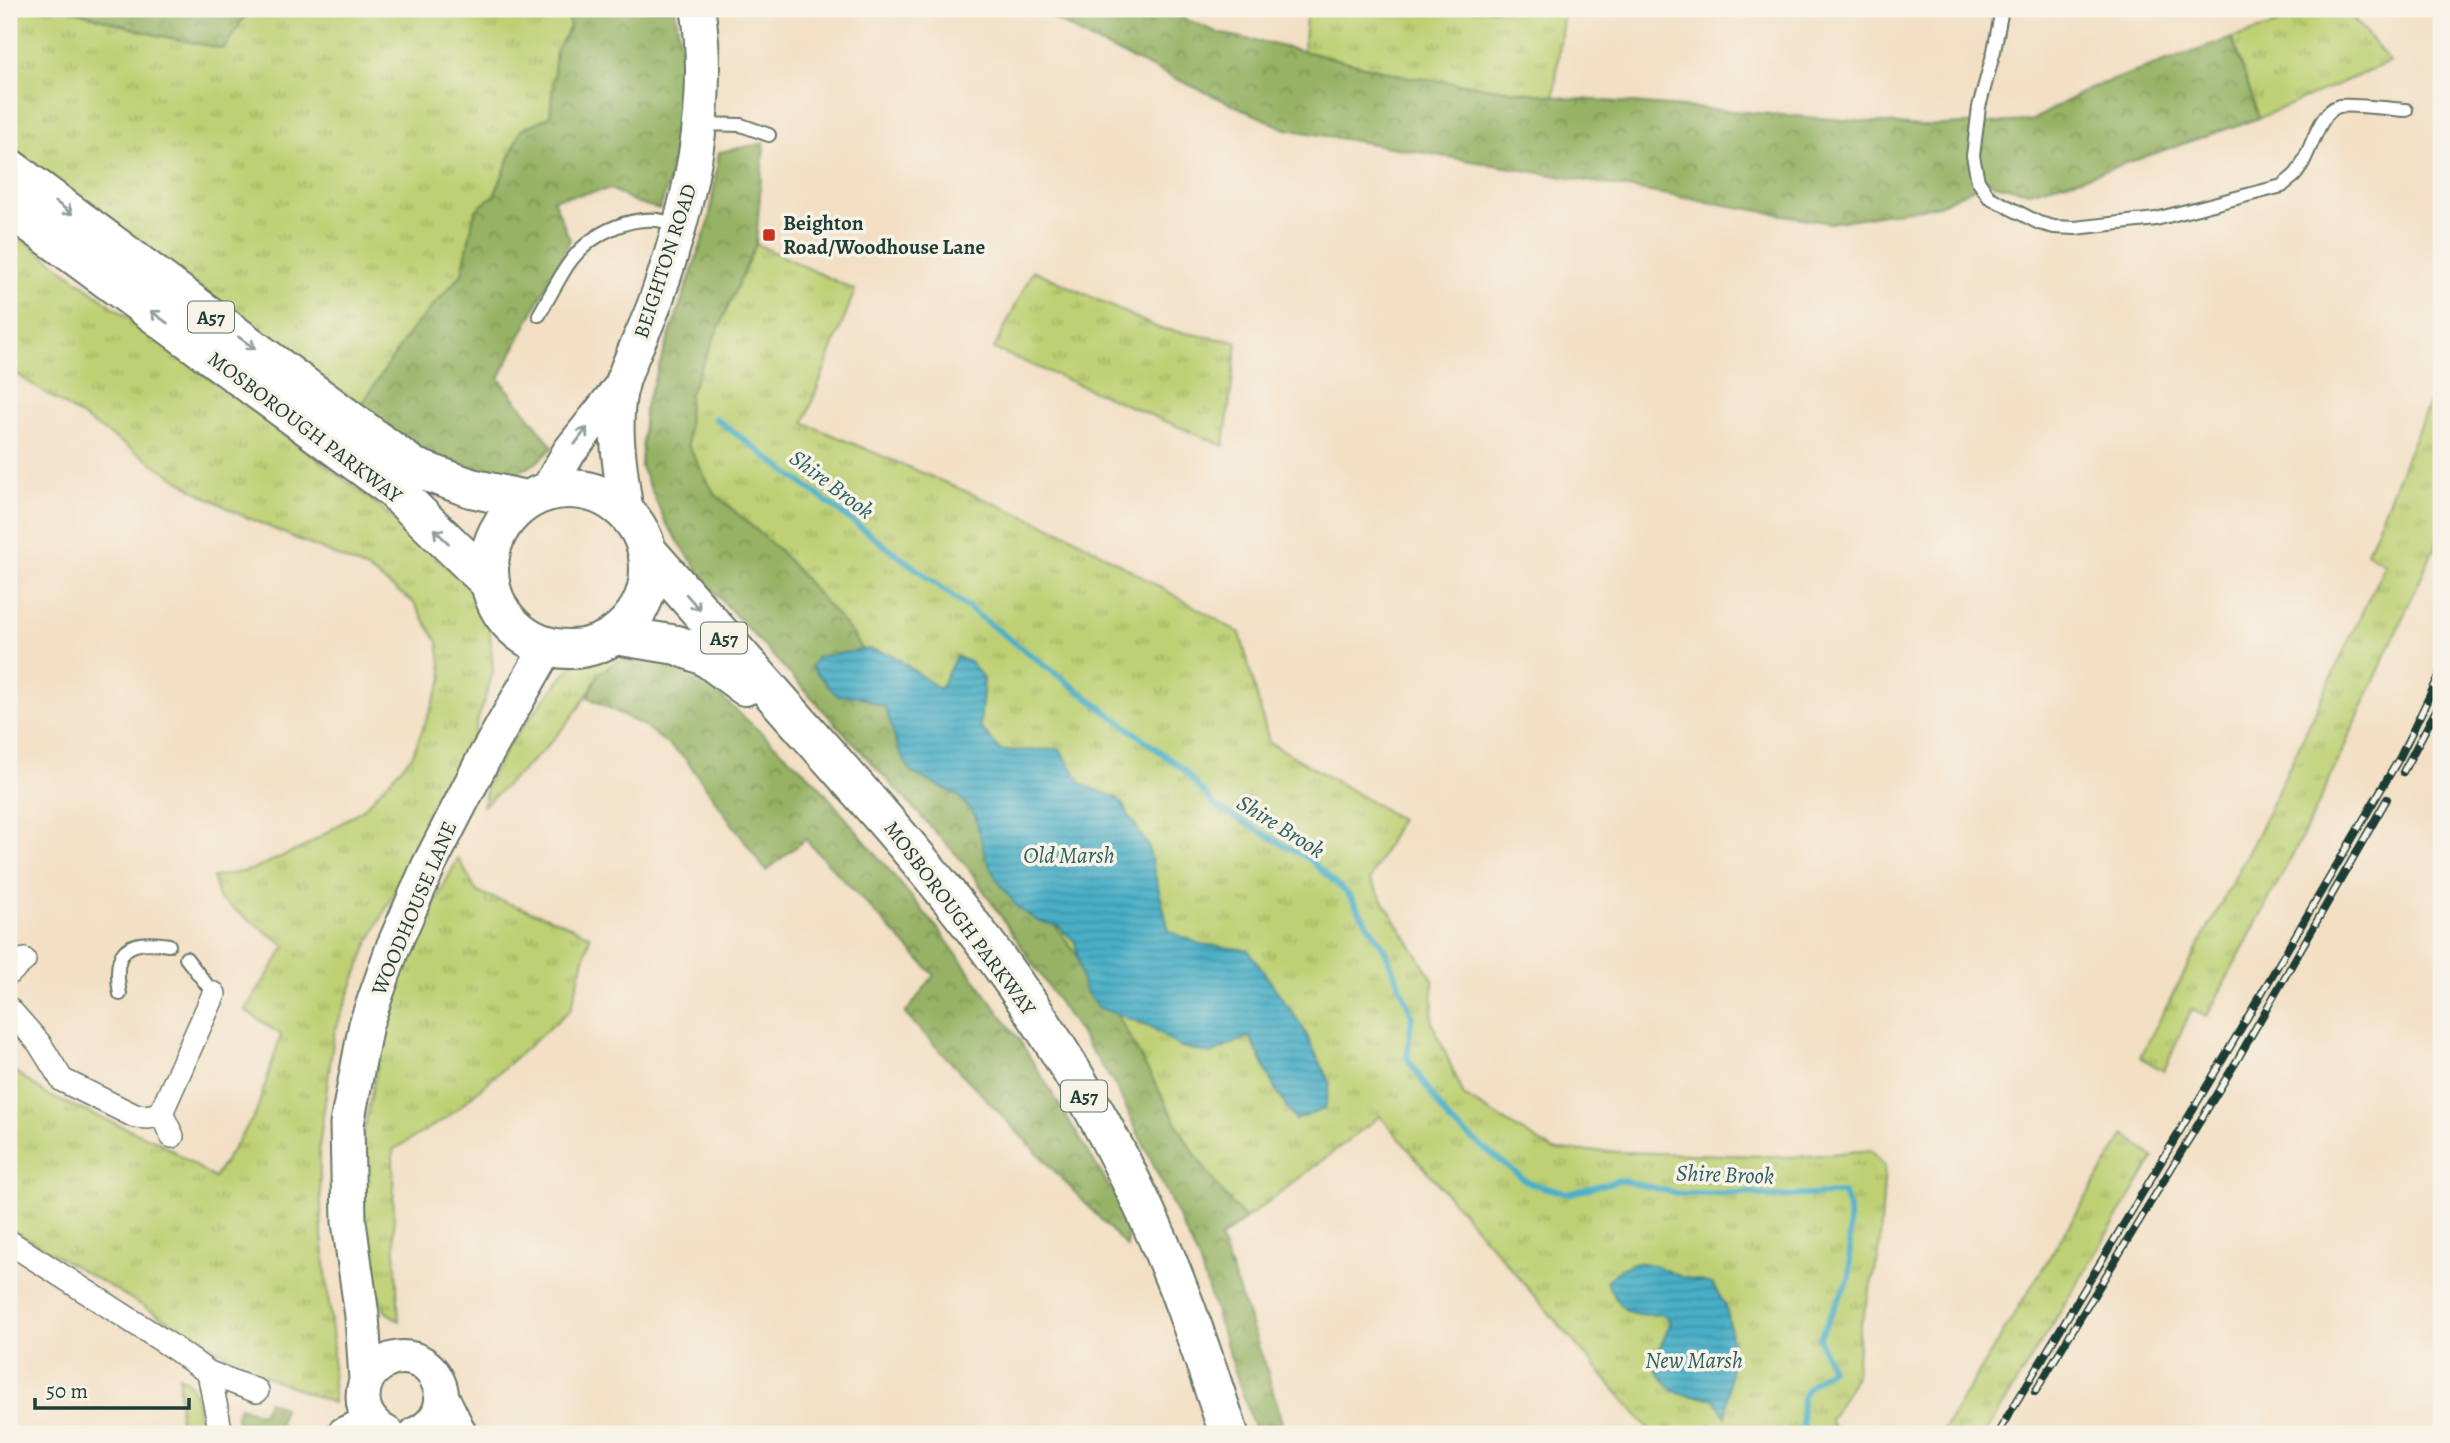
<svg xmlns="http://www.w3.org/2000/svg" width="2450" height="1443" font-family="Alegreya,serif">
<defs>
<pattern id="grass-tufts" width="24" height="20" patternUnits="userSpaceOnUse" patternTransform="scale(1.75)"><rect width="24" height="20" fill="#bed073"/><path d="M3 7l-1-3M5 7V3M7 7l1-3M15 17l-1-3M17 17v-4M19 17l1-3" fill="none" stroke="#9aaa5f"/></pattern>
<pattern id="forest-crowns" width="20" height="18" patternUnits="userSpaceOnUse" patternTransform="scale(1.75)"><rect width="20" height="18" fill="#96b265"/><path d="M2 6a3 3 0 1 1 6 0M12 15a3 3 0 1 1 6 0" fill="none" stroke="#7a9254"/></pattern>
<pattern id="water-rules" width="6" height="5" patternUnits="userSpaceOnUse" patternTransform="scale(1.75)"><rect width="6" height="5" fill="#48afc7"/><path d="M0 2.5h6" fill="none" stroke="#3b90a2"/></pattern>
</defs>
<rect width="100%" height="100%" fill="#f7f3e8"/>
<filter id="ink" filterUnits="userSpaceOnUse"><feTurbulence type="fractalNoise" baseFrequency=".0143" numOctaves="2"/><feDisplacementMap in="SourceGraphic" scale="14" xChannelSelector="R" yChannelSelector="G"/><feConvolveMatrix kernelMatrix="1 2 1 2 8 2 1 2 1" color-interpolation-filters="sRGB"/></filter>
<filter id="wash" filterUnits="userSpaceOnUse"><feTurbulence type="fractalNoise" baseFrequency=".00686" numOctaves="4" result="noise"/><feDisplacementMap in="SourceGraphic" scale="28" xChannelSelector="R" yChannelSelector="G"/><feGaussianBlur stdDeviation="1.57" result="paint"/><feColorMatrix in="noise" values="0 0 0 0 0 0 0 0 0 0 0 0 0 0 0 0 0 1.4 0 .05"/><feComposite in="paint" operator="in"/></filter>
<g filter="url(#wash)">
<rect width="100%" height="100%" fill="#f3dfc4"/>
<path fill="url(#grass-tufts)" stroke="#6e8654" stroke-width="2" d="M9 9H68L152 34 223 49 249 9H567L570 27 556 51 550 116 521 130 495 194 475 211 462 274 411 330 360 407 9 146Z
M1307 9H1564L1554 96 1409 77 1303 51Z
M2309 9H2346L2390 62 2259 118 2232 38 2269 27Z
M709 222 855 290 804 423 1067 534 1240 633 1269 742 1400 819 1370 880 1433 980 1432 1022 1464 1096 1553 1150 1798 1157 1871 1150 1885 1166 1879 1255 1859 1331 1856 1376 1830 1420 1838 1434H1653L1380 1116 1197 1256 1117 1087 967 866 707 584 641 467 645 407Z
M9 229 372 500 470 588 489 618 493 673 470 744 368 944 334 1034 319 1148 322 1235 333 1342V1403L260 1374 9 1228V1067L47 1095 159 1142 214 1178 256 1113 281 1035 245 1010 286 946 218 898 213 877 251 870 304 847 363 809 412 756 443 678 438 642 414 603 367 569 239 514 197 492 9 369Z
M1033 270 1158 328 1237 342 1224 446 994 349Z
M2441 375V533L2312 818 2207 1016 2191 1010 2164 1071 2140 1057 2256 837 2385 564 2367 552Z
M613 646 678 659 699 677 660 661 599 673C573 728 527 767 483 806L488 782 507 747 555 686 577 661Z
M458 858 477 892 561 922 590 936 571 1009 448 1117 393 1150 394 1232 399 1321 385 1311 373 1281 364 1226 362 1139 382 1043 406 959Z
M2125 1134 2154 1158 1985 1434H1941Z
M179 1376C201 1386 198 1414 199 1434H180Z"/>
<path fill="url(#forest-crowns)" stroke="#5a784c" stroke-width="2" d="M68 9H249L224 49 152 34Z
M567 9H675L682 57 680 148 660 209 637 203 611 189 553 199 570 240 499 378 553 447 536 463 513 475 481 471 425 457 360 407 411 330 462 274 475 211 495 194 521 130 550 116 556 51 570 27Z
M1038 9H1161L1219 33 1303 51 1409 77 1567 98 1922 126 2031 121 2090 88 2232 38 2259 118 2085 177 2029 192 1986 182 1939 205 1830 223 1286 129 1091 40Z
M764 143 756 244 689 395 688 445 714 493 780 551 852 633 931 755 1108 998 1186 1140 1217 1186 1245 1219 1220 1238 1267 1370 1285 1434H1256L1197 1256 1116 1087 967 866 707 584 666 523 641 467 645 407 709 222 719 152Z
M617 661H660L699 677 814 780 939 930 1020 1041 1128 1217 1127 1247 905 1014 934 975 805 839 766 871 685 758 644 726 588 697 599 673Z
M268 1401 283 1407 278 1434H240L236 1413 240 1407 262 1414Z"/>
<path fill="url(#water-rules)" stroke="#34767e" stroke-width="2" d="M868 649 891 654 940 689 956 656 970 662 984 679 980 727 1001 751 1060 749 1082 784 1119 799 1148 846 1169 931 1200 944 1248 950 1302 1026 1330 1083 1325 1109 1295 1120 1274 1087 1250 1036 1211 1054 1178 1046 1150 1026 1097 1007 1083 987 1075 942 1058 926 1036 920 1018 908 997 880 986 858 975 816 958 795 912 773 899 751 885 707 858 696 837 695 811 667 817 657Z
M1636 1262 1654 1265 1679 1276 1712 1284 1726 1306 1730 1326 1732 1348 1726 1417 1713 1398C1677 1395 1672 1397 1653 1364L1671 1322 1662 1314C1626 1317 1621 1311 1606 1281L1620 1269Z"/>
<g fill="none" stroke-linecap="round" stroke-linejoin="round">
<path stroke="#48afc7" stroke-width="6" d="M715 418 1183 769 1215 806 1309 859 1348 894 1384 948 1412 1015 1407 1058 1450 1122 1529 1183 1568 1194 1619 1180 1681 1194 1751 1193 1772 1197 1843 1193 1849 1207 1850 1277 1819 1338 1831 1369C1799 1392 1799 1395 1804 1434"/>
</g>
</g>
<g filter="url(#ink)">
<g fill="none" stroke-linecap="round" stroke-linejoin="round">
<defs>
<path id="lane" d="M2002 9 1994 51 1979 107 1973 156 1978 181 1989 197 2039 223 2054 227 2075 228 2156 219 2282 186C2286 182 2291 179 2295 175 2310 159 2317 112 2339 106 2351 104 2392 109 2406 110
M700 124 741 125 769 135
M539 315C548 299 557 282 567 266 590 232 637 209 677 225
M186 958 214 994
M120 994C112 951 125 938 169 945"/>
<path id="street" d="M9 973 24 960
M9 1009 39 1043 62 1080 135 1116 148 1117 161 1113 214 994
M161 1113 172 1136
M9 1242 171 1346 209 1373 257 1391
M209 1373 221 1434"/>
<path id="secondary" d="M547 491 569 452 622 385
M626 511C621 471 611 424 622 384 630 356 646 329 656 300 689 207 713 109 698 9
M366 1380 362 1316 349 1222 347 1124 366 1024 393 947 429 865 483 760 548 646
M442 1397 460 1434
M344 1434 358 1428 368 1417
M388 1434C373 1426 363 1414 363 1397 363 1384 369 1372 380 1365 427 1334 471 1408 416 1434"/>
<path id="highway" d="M9 168 413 467 471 488 526 500
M9 207 392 488 490 583
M489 569a80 80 0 1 1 160 0a80 80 0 1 1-160 0Z
M647 551C698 609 749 667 800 724 873 806 946 887 1009 976 1065 1054 1114 1141 1153 1228 1183 1294 1206 1365 1229 1434
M615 635 677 645 705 656 745 686"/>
</defs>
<use href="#lane" stroke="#697666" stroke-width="16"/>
<use href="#street" stroke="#697666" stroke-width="26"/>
<use href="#secondary" stroke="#697666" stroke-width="37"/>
<use href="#highway" stroke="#697666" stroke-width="42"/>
<use href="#lane" stroke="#fff" stroke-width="12"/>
<use href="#street" stroke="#fff" stroke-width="23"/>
<use href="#secondary" stroke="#fff" stroke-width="33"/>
<use href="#highway" stroke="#fff" stroke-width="38"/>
<defs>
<path id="rail" d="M2403 772 2441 701
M2035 1392 2236 1062 2387 799
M1997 1434 2216 1071 2400 757 2441 672"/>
</defs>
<use href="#rail" stroke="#1f3d34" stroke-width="8"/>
<use href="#rail" stroke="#f7f3e8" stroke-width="5" stroke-dasharray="16" stroke-linecap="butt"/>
</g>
<defs><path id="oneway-shaft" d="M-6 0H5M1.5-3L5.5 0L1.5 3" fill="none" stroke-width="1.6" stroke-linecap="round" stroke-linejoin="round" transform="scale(1.75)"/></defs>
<g stroke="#8f9e9a">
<use href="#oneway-shaft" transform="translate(64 208) rotate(36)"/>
<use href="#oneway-shaft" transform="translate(159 317) rotate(-144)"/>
<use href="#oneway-shaft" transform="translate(247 343) rotate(36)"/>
<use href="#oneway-shaft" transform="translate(581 436) rotate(-53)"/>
<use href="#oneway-shaft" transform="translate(441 536) rotate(-136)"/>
<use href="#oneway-shaft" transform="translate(693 602) rotate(49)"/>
</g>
</g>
<rect fill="#c8321e" stroke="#f7f3e8" stroke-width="2.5" x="762" y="228" width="14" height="14" rx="3.5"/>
<g text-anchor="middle" stroke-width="7" stroke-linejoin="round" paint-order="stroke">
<g fill="#f7f3e8" stroke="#60746a" stroke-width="2">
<rect x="188" y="301.5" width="46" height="31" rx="5"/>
<rect x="701" y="622.5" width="46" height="31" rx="5"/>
<rect x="1061" y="1080.5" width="46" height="31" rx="5"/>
</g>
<g font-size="19" font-weight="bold" fill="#1f3d34">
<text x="211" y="324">A57</text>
<text x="724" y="645">A57</text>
<text x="1084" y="1103">A57</text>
</g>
<g font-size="21" font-weight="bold" fill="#1f3d34" stroke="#f7f3e8" text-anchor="start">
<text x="783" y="230">Beighton<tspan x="783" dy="24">Road/Woodhouse Lane</tspan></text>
</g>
<g font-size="21" fill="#1f3d34" stroke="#f7f3e8">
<text transform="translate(665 261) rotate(-72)" y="7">BEIGHTON ROAD</text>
<text transform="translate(305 427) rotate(37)" y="7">MOSBOROUGH PARKWAY</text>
<text transform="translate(414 908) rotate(-67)" y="7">WOODHOUSE LANE</text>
<text transform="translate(960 918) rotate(53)" y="7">MOSBOROUGH PARKWAY</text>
</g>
<g font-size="23" font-style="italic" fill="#2b5f60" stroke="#f7f3e8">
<text transform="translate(832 484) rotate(37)" y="8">Shire Brook</text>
<text transform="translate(1281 826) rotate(32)" y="8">Shire Brook</text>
<text x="1069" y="863">Old Marsh</text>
<text transform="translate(1725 1174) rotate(2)" y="8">Shire Brook</text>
<text x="1694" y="1368">New Marsh</text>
</g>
</g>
<rect width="2450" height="1443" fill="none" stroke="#f7f3e8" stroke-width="35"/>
<path d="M35 1398v10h154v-10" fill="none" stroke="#1f3d34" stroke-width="3.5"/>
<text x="46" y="1398" font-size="21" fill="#1f3d34" stroke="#f7f3e8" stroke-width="5" paint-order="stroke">50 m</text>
</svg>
